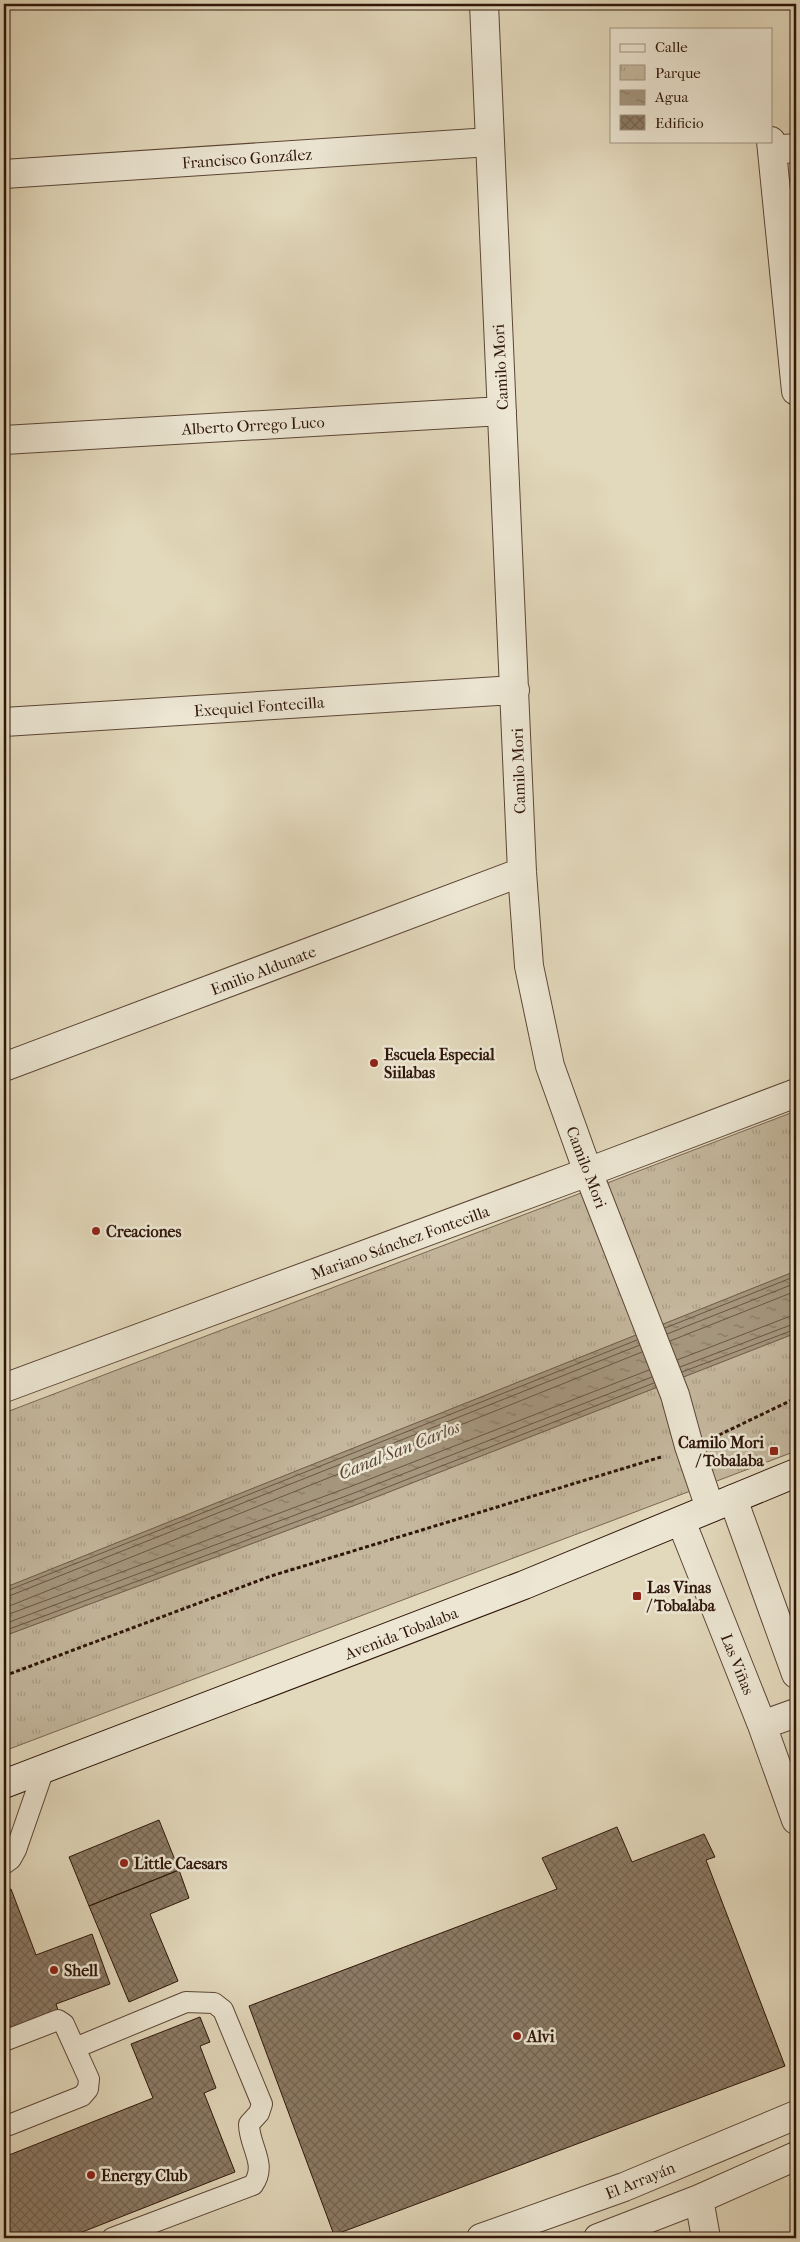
<svg xmlns="http://www.w3.org/2000/svg" width="800" height="2242" font-family="'IM FELL French Canon',serif">
<defs>
<pattern id="park-tufts" width="24" height="20" patternUnits="userSpaceOnUse" patternTransform="scale(1.25)"><rect width="24" height="20" fill="#c4b79d"/><path d="M3 7l-1-3M5 7V3M7 7l1-3M15 17l-1-3M17 17v-4M19 17l1-3" fill="none" stroke="#a99d86"/></pattern>
<pattern id="water-ripples" width="26" height="14" patternUnits="userSpaceOnUse" patternTransform="scale(1.25)"><rect width="26" height="14" fill="#a5967e"/><path d="M2 4q2-2 4 0t4 0M15 11q2-2 4 0t4 0" fill="none" stroke="#877965"/></pattern>
<pattern id="building-cross-hatch" width="8" height="8" patternUnits="userSpaceOnUse" patternTransform="scale(1.25)"><rect width="8" height="8" fill="#8c7b66"/><path d="M0 0l8 8M0 8l8-8" fill="none" stroke="#736452"/></pattern>
</defs>
<rect width="100%" height="100%" fill="#e2d8bb"/>
<filter id="stains"><feTurbulence type="fractalNoise" baseFrequency=".004" numOctaves="4"/><feColorMatrix values="0 0 0 0 .2 0 0 0 0 .09 0 0 0 0 .02 0 0 0 .5 -.17"/></filter>
<radialGradient id="worn" r=".72"><stop offset=".6" stop-color="#630" stop-opacity="0"/><stop offset="1" stop-color="#630" stop-opacity=".3"/></radialGradient>
<path fill="url(#park-tufts)" stroke="#7a6653" d="M796 1111V1271L4 1588V1413Z
M796 1333V1451L4 1751V1636L358 1504Z"/>
<path fill="url(#water-ripples)" stroke="#76634f" d="M796 1271V1333L358 1504 4 1636V1588Z"/>
<g fill="none" stroke-linecap="round" stroke-linejoin="round">
<path stroke="#6a5644" stroke-width="1" d="M665 1328 796 1276
M667 1334 796 1283
M670 1341 796 1291
M677 1360 788 1317 796 1315
M680 1367 796 1323
M682 1372 796 1329
M4 1592 637 1340
M4 1598 640 1345
M4 1606 12 1605 642 1352
M4 1616 352 1486 649 1370
M4 1624 354 1493 652 1377
M4 1631 357 1499 654 1383"/>
</g>
<path fill="url(#building-cross-hatch)" stroke="#2f1609" d="M159 1820 179 1870 89 1906 69 1857Z
M617 1827 632 1862 704 1834 715 1857 706 1860 785 2066 334 2235 249 2006 557 1889 542 1858Z
M179 1870 189 1898 150 1914 178 1981 129 2002 89 1906Z
M11 1889 36 1955 92 1934 110 1984 56 2004 60 2016 13 2034 4 2009V1892Z
M200 2017 210 2042 200 2046 216 2088 204 2093 235 2172 67 2238H4V2157L153 2098 131 2044Z"/>
<g fill="none" stroke-linecap="round" stroke-linejoin="round">
<defs>
<path id="service" d="M4 1864 11 1859 16 1850 44 1769
M4 2041 58 2020 64 2024 89 2079 88 2089 82 2096 4 2127
M75 2048 186 2002 214 2003 223 2010 262 2104 259 2113 249 2124C249 2147 268 2164 253 2185L112 2238"/>
<path id="minor" d="M484 4 522 872 529 966 550 1066 588 1172 675 1395 689 1446 710 1508
M771 141 796 391
M772 150 796 148
M4 174 490 142
M4 440 502 411
M4 722 515 690
M4 1067 522 872
M733 1499 796 1674
M681 1521 762 1725 796 1820
M762 1725 796 1713
M699 2199 706 2238
M481 2238 624 2187 796 2115
M598 2238 699 2199 796 2156"/>
<path id="tertiary" d="M4 1388 588 1172 796 1093"/>
<path id="secondary" d="M4 1784 524 1585 796 1473"/>
</defs>
<use href="#service" stroke="#5c4636" stroke-width="22"/>
<use href="#minor" stroke="#5c4636" stroke-width="30"/>
<use href="#tertiary" stroke="#5c4636" stroke-width="30"/>
<use href="#secondary" stroke="#2f1609" stroke-width="30"/>
<path stroke="#2f1609" stroke-width="3" stroke-dasharray="4 2.5" stroke-linecap="butt" d="M719 1435 796 1398
M4 1676 271 1576 661 1457"/>
<use href="#service" stroke="#ece6d3" stroke-width="20"/>
<use href="#minor" stroke="#ece6d3" stroke-width="28"/>
<use href="#tertiary" stroke="#ece6d3" stroke-width="28"/>
<use href="#secondary" stroke="#ece6d3" stroke-width="28"/>
</g>
<g fill="#8f2418" stroke="#ece6d3" stroke-width="2">
<circle cx="374" cy="1063" r="5"/>
<circle cx="96" cy="1231" r="5"/>
<rect x="769" y="1446" width="10" height="10" rx="2.5"/>
<rect x="632" y="1591" width="10" height="10" rx="2.5"/>
<circle cx="124" cy="1863" r="5"/>
<circle cx="54" cy="1970" r="5"/>
<circle cx="517" cy="2036" r="5"/>
<circle cx="91" cy="2175" r="5"/>
</g>
<g text-anchor="middle" stroke-width="5" stroke-linejoin="round" paint-order="stroke">
<g font-size="16" fill="#2f1609" stroke="#ece6d3">
<text transform="translate(247 158) rotate(-4)" y="6">Francisco González</text>
<text transform="translate(500 367) rotate(-93)" y="6">Camilo Mori</text>
<text transform="translate(253 425) rotate(-3)" y="6">Alberto Orrego Luco</text>
<text transform="translate(259 706) rotate(-4)" y="6">Exequiel Fontecilla</text>
<text transform="translate(518 771) rotate(-92)" y="6">Camilo Mori</text>
<text transform="translate(263 970) rotate(-21)" y="6">Emilio Aldunate</text>
<text transform="translate(587 1167) rotate(69)" y="6">Camilo Mori</text>
<text transform="translate(400 1242) rotate(-20)" y="6">Mariano Sánchez Fontecilla</text>
<text transform="translate(401 1633) rotate(-21)" y="6">Avenida Tobalaba</text>
<text transform="translate(738 1664) rotate(68)" y="6">Las Viñas</text>
<text transform="translate(640 2180) rotate(-22)" y="6">El Arrayán</text>
</g>
<g font-size="16" font-weight="bold" fill="#2f1609" stroke="#ece6d3" text-anchor="start">
<text x="384" y="1060">Escuela Especial<tspan x="384" dy="18">Siilabas</tspan></text>
<text x="106" y="1237">Creaciones</text>
<text x="764" y="1448" text-anchor="end">Camilo Mori<tspan x="764" dy="18">/ Tobalaba</tspan></text>
<text x="647" y="1593">Las Vinas<tspan x="647" dy="18">/ Tobalaba</tspan></text>
<text x="134" y="1869">Little Caesars</text>
<text x="64" y="1976">Shell</text>
<text x="527" y="2042">Alvi</text>
<text x="101" y="2181">Energy Club</text>
</g>
<g font-size="18" font-style="italic" fill="#5e4938" stroke="#ece6d3">
<text transform="translate(399 1450) rotate(-22)" y="6">Canal San Carlos</text>
</g>
</g>
<rect width="800" height="2242" fill="none" stroke="#e2d8bb" stroke-width="20"/>
<rect x="5" y="5" width="790" height="2232" fill="none" stroke="#2f1609" stroke-width="2.5"/>
<rect x="10" y="10" width="780" height="2222" fill="none" stroke="#2f1609"/>
<rect x="610" y="28" width="162" height="115" fill="#ece6d3" stroke="#a09382"/>
<rect x="620" y="44" width="25" height="8" fill="#ece6d3" stroke="#a09382"/>
<text x="655" y="52" font-size="15" fill="#2f1609">Calle</text>
<rect x="620" y="65" width="25" height="15" fill="url(#park-tufts)" stroke="#a09382"/>
<text x="655" y="78" font-size="15" fill="#2f1609">Parque</text>
<rect x="620" y="90" width="25" height="15" fill="url(#water-ripples)" stroke="#a09382"/>
<text x="655" y="102" font-size="15" fill="#2f1609">Agua</text>
<rect x="620" y="115" width="25" height="15" fill="url(#building-cross-hatch)" stroke="#a09382"/>
<text x="655" y="128" font-size="15" fill="#2f1609">Edificio</text>
<rect width="100%" height="100%" filter="url(#stains)"/>
<rect width="100%" height="100%" fill="url(#worn)"/>
</svg>
